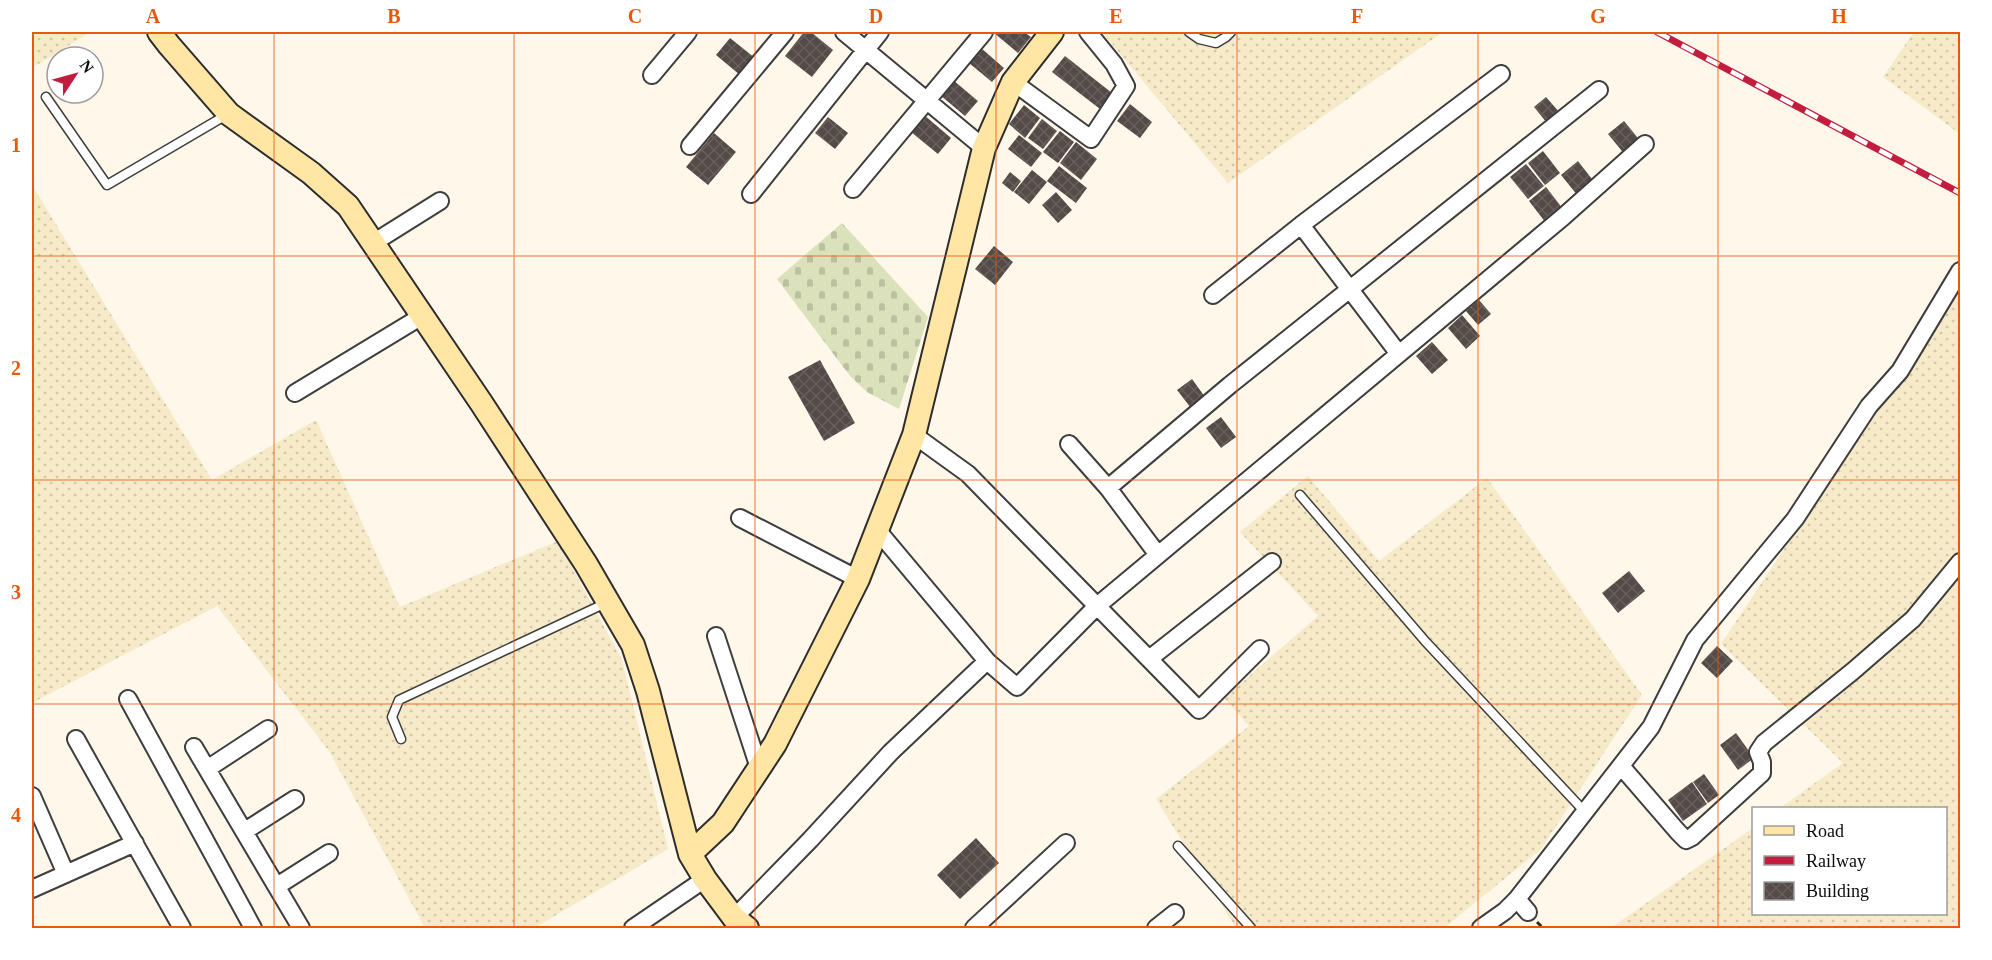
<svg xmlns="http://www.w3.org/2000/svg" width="1992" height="960" font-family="Georgia,serif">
<defs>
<pattern id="farmland-dots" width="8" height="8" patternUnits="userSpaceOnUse" patternTransform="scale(1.5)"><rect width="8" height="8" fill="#f6eac8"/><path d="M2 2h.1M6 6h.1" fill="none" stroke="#d2c7aa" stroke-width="1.8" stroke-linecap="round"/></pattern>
<pattern id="cemetery-stones" width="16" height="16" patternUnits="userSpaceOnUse" patternTransform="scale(1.5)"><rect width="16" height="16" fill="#dbe1ba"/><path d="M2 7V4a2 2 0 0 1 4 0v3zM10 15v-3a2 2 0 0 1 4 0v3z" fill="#bbc09f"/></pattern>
<pattern id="building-cross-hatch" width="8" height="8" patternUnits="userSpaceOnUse" patternTransform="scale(1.5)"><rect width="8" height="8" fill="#544a47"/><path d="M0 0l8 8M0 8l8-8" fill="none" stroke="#68605d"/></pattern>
</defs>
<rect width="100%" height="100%" fill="#fff7e9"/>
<path fill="url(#farmland-dots)" d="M32 32H91L32 68Z
M1102 32H1443L1228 183Z
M1914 32H1960V134L1883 77Z
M32 185 212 480 316 420 400 607 558 541 622 660 668 849 534 928H425L329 751 217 606 32 703Z
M1960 284V928H1611L1753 828 1754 914H1946V808H1780L1843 763 1721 644Z
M1308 476 1379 561 1487 478 1642 695 1541 849 1444 928H1236L1156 799 1249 726 1224 698 1318 616 1240 532Z"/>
<path fill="url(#cemetery-stones)" d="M842 223 928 317 899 409 867 392 850 376 777 279Z"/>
<path fill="url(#building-cross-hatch)" d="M804 32H811L833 50 812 77 785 56Z
M993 32H1024L1031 37 1018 53Z
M730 38 755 58 740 75 716 55Z
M981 48 1004 68 992 82 969 63Z
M1065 56 1112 93 1100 109 1052 72Z
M953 80 978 101 965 116 940 95Z
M1546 97 1560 113 1547 123 1534 107Z
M1130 104 1152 122 1140 138 1117 121Z
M1024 105 1040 118 1025 138 1009 124Z
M924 115 951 138 938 154 911 132Z
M828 117 848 133 835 149 815 133Z
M1042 119 1057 131 1043 149 1028 138Z
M1624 121 1642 143 1626 156 1608 134Z
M1060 131 1074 142 1058 163 1043 152Z
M714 133 736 152 708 185 686 167Z
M1019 135 1042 153 1031 167 1008 149Z
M1076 142 1097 159 1081 180 1060 163Z
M1543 151 1560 173 1545 185 1528 163Z
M1578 161 1595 183 1578 196 1561 175Z
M1526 164 1544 186 1528 199 1510 177Z
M1059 166 1087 188 1076 203 1047 181Z
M1032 170 1047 182 1029 204 1014 192Z
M1010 172 1021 181 1013 192 1002 183Z
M1546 187 1563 209 1546 223 1529 201Z
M1056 192 1072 210 1058 223 1042 205Z
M994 246 1013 262 995 285 975 269Z
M1479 300 1491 314 1478 325 1466 311Z
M1462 315 1480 336 1466 349 1448 328Z
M1432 342 1448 360 1432 374 1416 356Z
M820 360 855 423 824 441 788 377Z
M1192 379 1205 397 1191 408 1177 390Z
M1221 417 1236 437 1221 448 1206 428Z
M1629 571 1645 591 1618 613 1602 593Z
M1717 646 1733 661 1717 678 1701 663Z
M1736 733 1754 758 1738 770 1720 745Z
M1704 774 1719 795 1708 803 1693 782Z
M1692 782 1707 804 1683 821 1668 800Z
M976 838 999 863 960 899 937 875Z"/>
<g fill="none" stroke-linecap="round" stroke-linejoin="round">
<defs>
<path id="lane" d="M1189 32 1199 39 1216 43 1226 37 1231 32
M46 97 107 185 228 114
M1300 495 1425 641 1585 812
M401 739 392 717 399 700 608 602
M1178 846 1251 928"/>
<path id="street" d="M844 32 984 148
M652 75 688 32
M1013 82 1091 139 1126 86 1114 64 1088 32
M690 146 785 32
M853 189 984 32
M751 194 880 32
M373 243 440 201
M1213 295 1301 225
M1399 354 1301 225 1501 74
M295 393 422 316
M1069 444 1108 488 1158 555
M1108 488 1230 385 1599 90
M740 518 858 579
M878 531 987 661
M716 636 759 768
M1260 649 1199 710 1097 606 1563 217 1645 144
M1149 659 1272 562
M128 699 253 928
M76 739 182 928
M194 747 301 928
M1621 766 1678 832 1686 840 1692 837 1762 773V762L1758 752 1764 743 1853 671 1913 619 1960 562
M207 769 268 729
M32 796 66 874
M245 831 295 799
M277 886 329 853
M32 889 135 843
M1517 899 1651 727 1695 640 1795 519 1869 406 1900 371 1960 271
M734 918 810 840 891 752 987 661 1017 687 1097 606 968 474 914 435
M633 928 705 879
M974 928 1066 843
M1156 928 1175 913
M1481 928 1505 911 1517 899 1528 912"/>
<path id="secondary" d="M159 32 169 45 229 114 311 173 348 206 482 404 586 564 633 645 648 691 690 854 705 879 734 918 747 928
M690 854 723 823 775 744 858 579 914 435 984 148 1013 82 1052 32"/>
</defs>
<use href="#lane" stroke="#3e3e3e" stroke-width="11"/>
<use href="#street" stroke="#3e3e3e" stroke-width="20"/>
<use href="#secondary" stroke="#2d2d2d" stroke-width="26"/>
<path stroke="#2d2d2d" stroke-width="3" stroke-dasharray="6 3" stroke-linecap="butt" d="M1537 922 1543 928"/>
<use href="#lane" stroke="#fff" stroke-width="8"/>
<use href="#street" stroke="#fff" stroke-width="16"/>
<use href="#secondary" stroke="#ffe6a4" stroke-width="22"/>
<defs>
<path id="rail" d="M1657 32 1960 193"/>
</defs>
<use href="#rail" stroke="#c21c3f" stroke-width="7"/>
<use href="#rail" stroke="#fff" stroke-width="4.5" stroke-dasharray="14" stroke-linecap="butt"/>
</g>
<path fill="none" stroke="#e8590c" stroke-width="1.5" stroke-opacity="0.55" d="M274 32V928M514 32V928M755 32V928M996 32V928M1237 32V928M1478 32V928M1718 32V928M32 256H1960M32 480H1960M32 704H1960"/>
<rect width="1992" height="960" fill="none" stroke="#ffffff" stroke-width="66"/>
<rect x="1752" y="807" width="195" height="108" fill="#ffffff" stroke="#9d9d9d" stroke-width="1.5"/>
<rect x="1764" y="826" width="30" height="9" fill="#ffe6a4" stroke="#9d9d9d" stroke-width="1.5"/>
<text x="1806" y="837" font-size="18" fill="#0b0b0b">Road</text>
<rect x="1764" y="856" width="30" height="9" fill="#c21c3f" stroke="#9d9d9d" stroke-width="1.5"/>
<text x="1806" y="867" font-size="18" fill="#0b0b0b">Railway</text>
<rect x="1764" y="882" width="30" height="18" fill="url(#building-cross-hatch)" stroke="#9d9d9d" stroke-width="1.5"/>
<text x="1806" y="897" font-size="18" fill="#0b0b0b">Building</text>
<g transform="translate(75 75) rotate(54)"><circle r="28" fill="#ffffff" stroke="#9d9d9d" stroke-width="1.5"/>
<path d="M0-4.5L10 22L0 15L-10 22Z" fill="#c21c3f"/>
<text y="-9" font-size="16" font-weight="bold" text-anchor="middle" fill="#0b0b0b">N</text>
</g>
<rect x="33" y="33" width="1926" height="894" fill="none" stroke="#e8590c" stroke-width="2"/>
<g font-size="20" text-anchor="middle" font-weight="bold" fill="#e8590c">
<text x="153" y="23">A</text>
<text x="394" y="23">B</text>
<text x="635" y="23">C</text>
<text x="876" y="23">D</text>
<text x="1116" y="23">E</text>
<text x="1357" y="23">F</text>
<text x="1598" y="23">G</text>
<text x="1839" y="23">H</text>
<text x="16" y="152">1</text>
<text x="16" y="375">2</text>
<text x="16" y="599">3</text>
<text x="16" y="822">4</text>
</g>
</svg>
